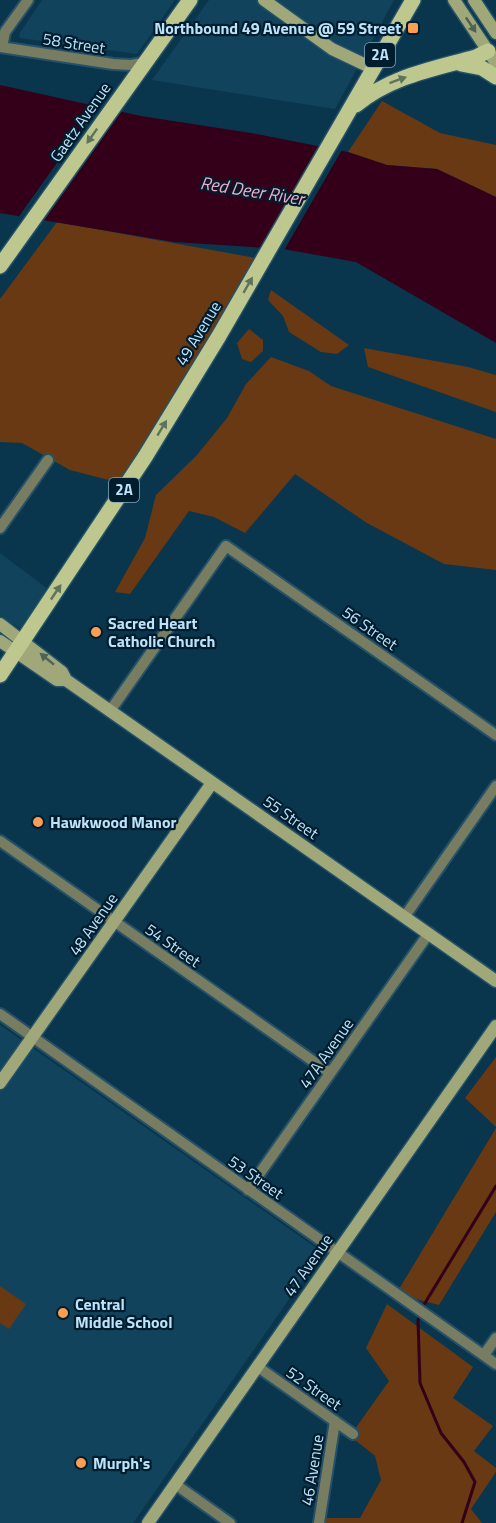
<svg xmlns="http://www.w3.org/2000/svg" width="496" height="1523" font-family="'Titillium Web',sans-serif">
<rect width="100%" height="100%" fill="#09364d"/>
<path fill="#11435c" d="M42 0H175L137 54 20 38 19 34Z
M209 0H394L335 109 152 80Z
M0 553 48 589 20 628 0 616Z
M0 1025 322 1252 133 1523H0Z"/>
<path fill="#683913" d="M382 101 440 133 496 145V197L437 169 387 165 348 152Z
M57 222 256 258 216 328 120 483 70 470 22 443 0 442V299Z
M271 290 349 345 337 354 321 352 289 332 283 316 268 300Z
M249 329 263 340V351L251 362 242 359 237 343Z
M364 348 468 367 496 375V412L368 367Z
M271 357 309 371 331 386 496 439V570L444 564 367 523 295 474 245 533 214 517 189 511 130 594 115 592 145 538 156 495 197 455 227 418 246 384Z
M496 1057V1127L465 1098Z
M496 1128V1212L439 1305 396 1294Z
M0 1286 26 1304 9 1329 0 1323Z
M387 1304 473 1367 453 1398 493 1426 474 1451 496 1468V1472L471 1509 482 1523H322L323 1518H360L381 1480 375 1456 350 1436 389 1381 366 1348Z"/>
<path fill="#340019" d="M0 85 141 116 251 133 348 152 387 165 437 169 496 197V343L356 262 283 249 174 242 0 213Z"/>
<path fill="#09364d" d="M99 104 123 109 43 222 17 219Z
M321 144 343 148 283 252 260 250Z"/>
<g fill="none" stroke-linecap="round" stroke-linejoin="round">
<path stroke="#340019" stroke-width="3" d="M422 1308 496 1186
M420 1314 418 1320 420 1383 441 1433 464 1462 475 1482 462 1523"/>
<defs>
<path id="street" d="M0 47 113 64 131 65 143 63
M2 47 5 32 28 0
M0 528 48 460
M110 711 226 546 496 735
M0 841 330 1073
M405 916 496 786
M0 1014 496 1364
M248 1190 429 933
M484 1355 496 1338
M258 1367 353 1434
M175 1484 230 1523
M319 1523 335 1421"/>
<path id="secondary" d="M264 0 332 49 372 68
M454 0 496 63
M474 0 496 33
M0 624 62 672 66 680 496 981
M0 641 57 680H66
M0 1083 212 783
M148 1523 496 1026"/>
<path id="primary" d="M461 64 482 68 496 77
M356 105C391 76 434 69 476 57L488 51
M0 266 190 0
M0 675 145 457 219 336 413 0"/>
</defs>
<use href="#street" stroke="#265269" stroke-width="14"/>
<use href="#secondary" stroke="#265269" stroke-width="15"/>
<use href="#primary" stroke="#265269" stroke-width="18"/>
<use href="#street" stroke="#787d61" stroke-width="10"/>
<use href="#secondary" stroke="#a0a87a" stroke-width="12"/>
<use href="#primary" stroke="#bec88e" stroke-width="15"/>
</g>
<defs><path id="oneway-solid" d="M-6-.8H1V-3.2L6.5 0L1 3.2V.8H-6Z" transform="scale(1.5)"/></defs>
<g fill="#506254">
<use href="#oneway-solid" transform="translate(471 25) rotate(56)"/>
<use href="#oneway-solid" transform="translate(47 659) rotate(-141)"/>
</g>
<g fill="#5f725e">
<use href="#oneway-solid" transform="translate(398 80) rotate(-20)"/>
<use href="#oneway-solid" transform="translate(92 136) rotate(125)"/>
<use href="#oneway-solid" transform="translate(248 285) rotate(-60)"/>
<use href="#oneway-solid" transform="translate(162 428) rotate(-59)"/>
<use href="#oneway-solid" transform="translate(56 592) rotate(-56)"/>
</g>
<g fill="#fc9d54" stroke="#001d2e" stroke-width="2">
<rect x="407" y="22" width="12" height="12" rx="3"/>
<circle cx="96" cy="632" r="6"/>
<circle cx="38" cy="822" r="6"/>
<circle cx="63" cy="1313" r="6"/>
<circle cx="81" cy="1463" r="6"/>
</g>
<g text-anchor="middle" stroke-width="4.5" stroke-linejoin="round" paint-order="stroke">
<g fill="#001d2e" stroke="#84a8bd" stroke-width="1.5">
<rect x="365" y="43" width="30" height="24" rx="4.5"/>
<rect x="109" y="478" width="30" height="24" rx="4.5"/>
</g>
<g font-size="15" font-weight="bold" fill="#bde3fa">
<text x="380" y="60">2A</text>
<text x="124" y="495">2A</text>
</g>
<g font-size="16" font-weight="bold" fill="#bde3fa" stroke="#001d2e" text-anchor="start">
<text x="401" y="34" text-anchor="end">Northbound 49 Avenue @ 59 Street</text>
<text x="108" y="629">Sacred Heart<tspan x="108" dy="18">Catholic Church</tspan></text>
<text x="50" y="828">Hawkwood Manor</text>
<text x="75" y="1310">Central<tspan x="75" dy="18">Middle School</tspan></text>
<text x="93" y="1469">Murph's</text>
</g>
<g font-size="16" fill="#bde3fa" stroke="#001d2e">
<text transform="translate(74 43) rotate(9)" y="6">58 Street</text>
<text transform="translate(80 122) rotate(-55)" y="6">Gaetz Avenue</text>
<text transform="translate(198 333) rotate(-59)" y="6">49 Avenue</text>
<text transform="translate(370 628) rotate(35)" y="6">56 Street</text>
<text transform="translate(291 817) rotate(35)" y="6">55 Street</text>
<text transform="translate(93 924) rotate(-55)" y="6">48 Avenue</text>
<text transform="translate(173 945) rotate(35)" y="6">54 Street</text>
<text transform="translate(326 1053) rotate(-55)" y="6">47A Avenue</text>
<text transform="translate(256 1177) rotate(35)" y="6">53 Street</text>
<text transform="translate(308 1265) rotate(-55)" y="6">47 Avenue</text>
<text transform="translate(314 1388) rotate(35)" y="6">52 Street</text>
<text transform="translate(312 1470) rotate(-81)" y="6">46 Avenue</text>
</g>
<g font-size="18" font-style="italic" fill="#f7a8c5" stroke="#001d2e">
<text transform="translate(252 191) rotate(9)" y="6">Red Deer River</text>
</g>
</g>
</svg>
